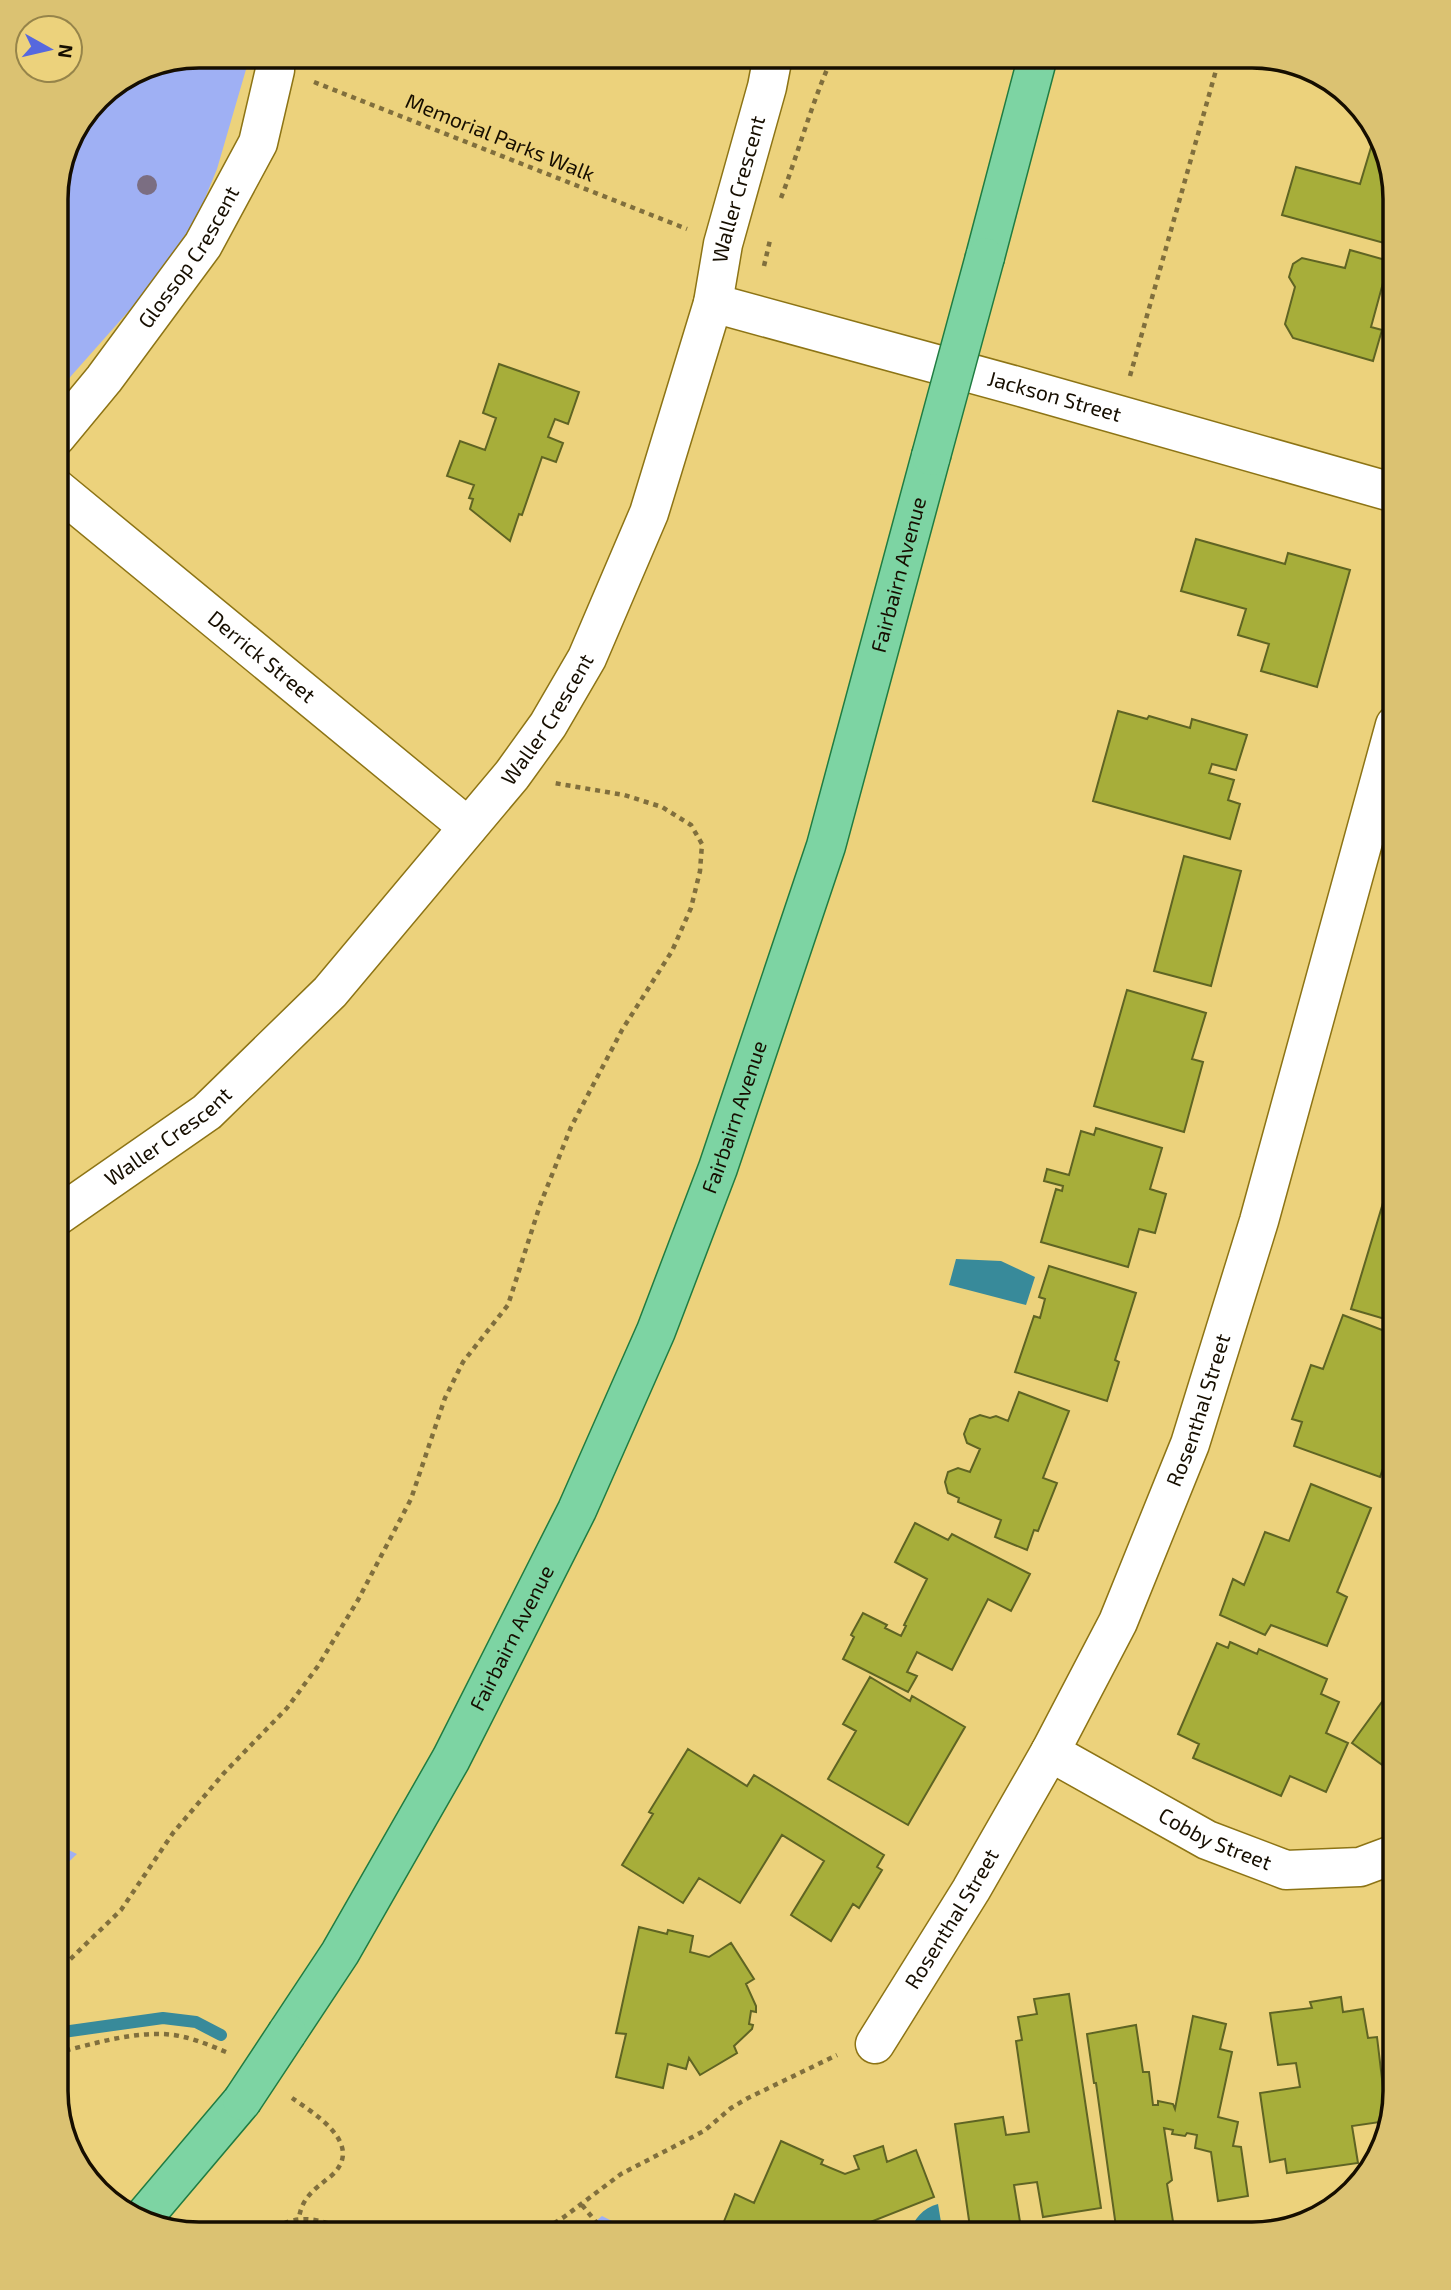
<svg xmlns="http://www.w3.org/2000/svg" width="1451" height="2290" font-family="'Exo 2',sans-serif">
<rect width="100%" height="100%" fill="#ecd27c"/>
<path fill="#9fb0f4" d="M200 56H247V66L217 169 194 225 158 278 56 393V191L67 144 98 98 145 67Z
M56 1844 77 1854 56 1874Z
M602 2216 638 2234H581Z"/>
<path fill="#388a9a" d="M956 1259 1001 1261 1035 1277 1026 1305 949 1285Z
M938 2204 943 2234H910C913 2219 923 2208 938 2204Z"/>
<g fill="none" stroke-linecap="round" stroke-linejoin="round">
<path stroke="#388a9a" stroke-width="12" d="M56 2033 163 2018 196 2022 221 2035"/>
</g>
<path fill="#a7ae3a" stroke="#5f6423" stroke-width="2" d="M1375 134 1380 136 1395 200V246L1282 215 1296 167 1360 184Z
M1350 250 1389 261 1371 327 1382 330 1373 361 1293 338 1285 324 1295 287 1289 277 1293 264 1302 258 1345 268Z
M499 364 579 392 568 424 555 419 548 437 563 443 556 462 542 457 522 515 519 514 510 541 470 509 473 499 469 498 474 485 447 476 460 441 485 450 496 418 483 413Z
M1196 539 1285 564 1288 553 1350 570 1317 687 1261 671 1269 644 1238 635 1246 609 1181 591Z
M1118 711 1147 719 1149 716 1190 728 1192 719 1247 735 1236 770 1212 764 1209 773 1234 780 1228 800 1240 804 1230 839 1093 801Z
M1184 856 1241 871 1211 986 1154 971Z
M1127 990 1206 1013 1192 1059 1203 1062 1184 1132 1094 1106Z
M1096 1128 1162 1148 1150 1189 1166 1194 1155 1233 1139 1229 1128 1267 1041 1242 1056 1189 1062 1191 1063 1186 1044 1181 1047 1169 1069 1175 1081 1131 1094 1135Z
M1386 1193 1395 1196V1322L1351 1309Z
M1049 1266 1136 1293 1115 1360 1119 1362 1107 1401 1015 1372 1034 1316 1040 1318 1045 1299 1039 1297Z
M1343 1315 1395 1335V1434L1380 1477 1294 1446 1302 1422 1292 1419 1311 1365 1323 1369Z
M1019 1392 1069 1411 1043 1478 1057 1483 1038 1531 1034 1530 1027 1550 995 1537 1001 1520 958 1502 959 1498 948 1493 945 1482 948 1472 958 1468 970 1472 980 1449 967 1443 964 1434 970 1419 980 1415 990 1418 996 1416 1008 1421Z
M1311 1484 1371 1508 1337 1592 1347 1597 1327 1646 1271 1625 1265 1635 1220 1615 1233 1579 1244 1585 1265 1532 1289 1541Z
M915 1523 948 1540 952 1534 1030 1574 1011 1611 988 1599 952 1670 917 1652 907 1672 917 1676 908 1692 843 1659 854 1637 851 1635 863 1613 887 1625 885 1628 901 1636 906 1626 904 1625 927 1579 895 1562Z
M1230 1642 1257 1654 1259 1649 1327 1679 1321 1694 1339 1702 1326 1733 1348 1743 1326 1792 1290 1776 1281 1796 1193 1758 1199 1744 1178 1734 1217 1643 1228 1648Z
M1395 1664V1768L1392 1772 1352 1743 1392 1688 1383 1681Z
M870 1677 910 1701 912 1696 965 1727 908 1825 828 1779 856 1731 843 1724Z
M688 1749 747 1786 754 1775 884 1855 877 1867 882 1870 859 1908 853 1904 831 1941 791 1915 824 1861 782 1835 740 1903 699 1878 683 1903 622 1865 653 1814 649 1812Z
M639 1927 667 1934 668 1930 693 1936 690 1952 709 1957 731 1943 754 1979 746 1984 756 2006V2012L751 2011 749 2024 753 2025 752 2029 734 2046 737 2053 700 2075 689 2058 686 2069 668 2064 663 2088 616 2077 626 2034 616 2033Z
M1069 1994 1101 2208 1043 2217 1037 2182 1014 2185 1022 2234H971L955 2124 1003 2117 1006 2135 1029 2132 1016 2041 1022 2040 1018 2017 1037 2014 1034 1999Z
M1341 1997 1343 2012 1363 2009 1368 2038 1377 2037 1387 2121 1352 2126 1358 2163 1287 2173 1285 2159 1270 2162 1260 2093 1300 2087 1296 2063 1278 2065 1270 2013 1312 2008 1310 2002Z
M1193 2016 1226 2024 1220 2049 1232 2052 1218 2117 1238 2122 1233 2146 1241 2147 1248 2196 1218 2201 1211 2152 1195 2148 1197 2135 1187 2133 1185 2136 1172 2134 1173 2130 1164 2128 1172 2180 1167 2184 1175 2234H1117L1096 2083H1094L1087 2034 1136 2025 1143 2072H1149L1153 2105H1158V2101L1173 2104 1175 2109Z
M781 2141 823 2160 821 2164 845 2174 859 2169 854 2156 883 2146 887 2162 916 2150 934 2197 840 2234H719L735 2194 754 2203Z"/>
<g fill="none" stroke-linecap="round" stroke-linejoin="round">
<defs>
<g id="minor">
<path id="s1" d="M713 303 1024 388 1395 493"/>
<path id="s2" d="M56 437 104 379 203 245 258 143 275 70V56"/>
<path id="s3" d="M56 488 468 827"/>
<path id="s4" d="M56 1217 207 1112 330 992 512 775 548 725 587 658 649 513 713 303 723 244 767 87 773 56"/>
<path id="s5" d="M1050 1752 1207 1840 1286 1870 1360 1867 1395 1854"/>
<path id="s6" d="M875 2044 971 1890 1050 1752 1118 1622 1190 1444 1259 1221 1395 725"/>
</g>
<g id="major">
<path d="M985 257 1038 56"/>
<path id="s7" d="M287 2033 340 1953 451 1759 577 1510 656 1331 718 1168 826 846 931 456"/>
<path d="M143 2218 242 2101"/>
</g>
</defs>
<use href="#minor" stroke="#8d7415" stroke-width="41"/>
<use href="#major" stroke="#207c42" stroke-width="41"/>
<path stroke="#806f3d" stroke-width="4.5" stroke-dasharray="5 5" stroke-linecap="butt" d="M191 58 236 64
M314 82 687 229
M781 198C799 151 812 101 833 56
M764 266 770 240
M1130 376 1220 56
M56 1973 121 1910 173 1833 224 1773 287 1708 318 1666 358 1600 411 1499 445 1398 463 1362 508 1305 540 1205 571 1127 622 1030 672 951 691 908 700 871 702 844 691 825 662 807 624 795 554 783
M56 2053C93 2044 136 2030 174 2035 193 2038 209 2045 226 2052
M292 2098C315 2114 366 2145 331 2176 315 2189 302 2197 299 2218
M582 2205 606 2234
M267 2234C296 2210 322 2219 354 2234
M537 2234 564 2217 621 2174 704 2131 731 2108 748 2098 837 2055"/>
<use href="#minor" stroke="#fff" stroke-width="38"/>
<use href="#major" stroke="#7dd4a3" stroke-width="38"/>
<defs>
<path id="major-bridge" d="M931 456 985 257
M242 2101 287 2033"/>
</defs>
<use href="#major-bridge" stroke="#207c42" stroke-width="41" stroke-linecap="butt"/>
<use href="#major-bridge" stroke="#7dd4a3" stroke-width="38"/>
</g>
<circle fill="#7b6e82" cx="147" cy="185" r="10"/>
<g text-anchor="middle" stroke-width="7" stroke-linejoin="round" paint-order="stroke">
<g font-size="21" fill="#160e00" stroke="#ecd27c">
<text transform="translate(500 138) rotate(22)" y="7">Memorial Parks Walk</text>
<text dy="7" stroke="none"><textPath href="#s4" startOffset="1272">Waller Crescent</textPath></text>
<text dy="7" stroke="none"><textPath href="#s2" startOffset="224">Glossop Crescent</textPath></text>
<text dy="7" stroke="none"><textPath href="#s1" startOffset="354">Jackson Street</textPath></text>
<text dy="7" stroke="none"><textPath href="#s7" startOffset="1589">Fairbairn Avenue</textPath></text>
<text dy="7" stroke="none"><textPath href="#s3" startOffset="266">Derrick Street</textPath></text>
<text dy="7" stroke="none"><textPath href="#s4" startOffset="705">Waller Crescent</textPath></text>
<text dy="7" stroke="none"><textPath href="#s7" startOffset="1022">Fairbairn Avenue</textPath></text>
<text dy="7" stroke="none"><textPath href="#s4" startOffset="138">Waller Crescent</textPath></text>
<text dy="7" stroke="none"><textPath href="#s6" startOffset="714">Rosenthal Street</textPath></text>
<text dy="7" stroke="none"><textPath href="#s7" startOffset="455">Fairbairn Avenue</textPath></text>
<text dy="7" stroke="none"><textPath href="#s5" startOffset="187">Cobby Street</textPath></text>
<text dy="7" stroke="none"><textPath href="#s6" startOffset="147">Rosenthal Street</textPath></text>
</g>
</g>
<path d="M0 0H1451V2290H0ZM199 68H1252A131 131 0 0 1 1383 199V2091A131 131 0 0 1 1252 2222H199A131 131 0 0 1 68 2091V199A131 131 0 0 1 199 68Z" fill="#dbc272" fill-rule="evenodd"/>
<path fill="none" stroke="#160e00" stroke-width="3.5" d="M199 68H1252A131 131 0 0 1 1383 199V2091A131 131 0 0 1 1252 2222H199A131 131 0 0 1 68 2091V199A131 131 0 0 1 199 68Z"/>
<g transform="translate(49 49) rotate(98)"><circle r="33" fill="#ecd27c" stroke="#96844a" stroke-width="2"/>
<path d="M0-5L12 26L0 18L-12 26Z" fill="#5668de"/>
<text y="-10" font-size="19" font-weight="bold" text-anchor="middle" fill="#160e00">N</text>
</g>
</svg>
